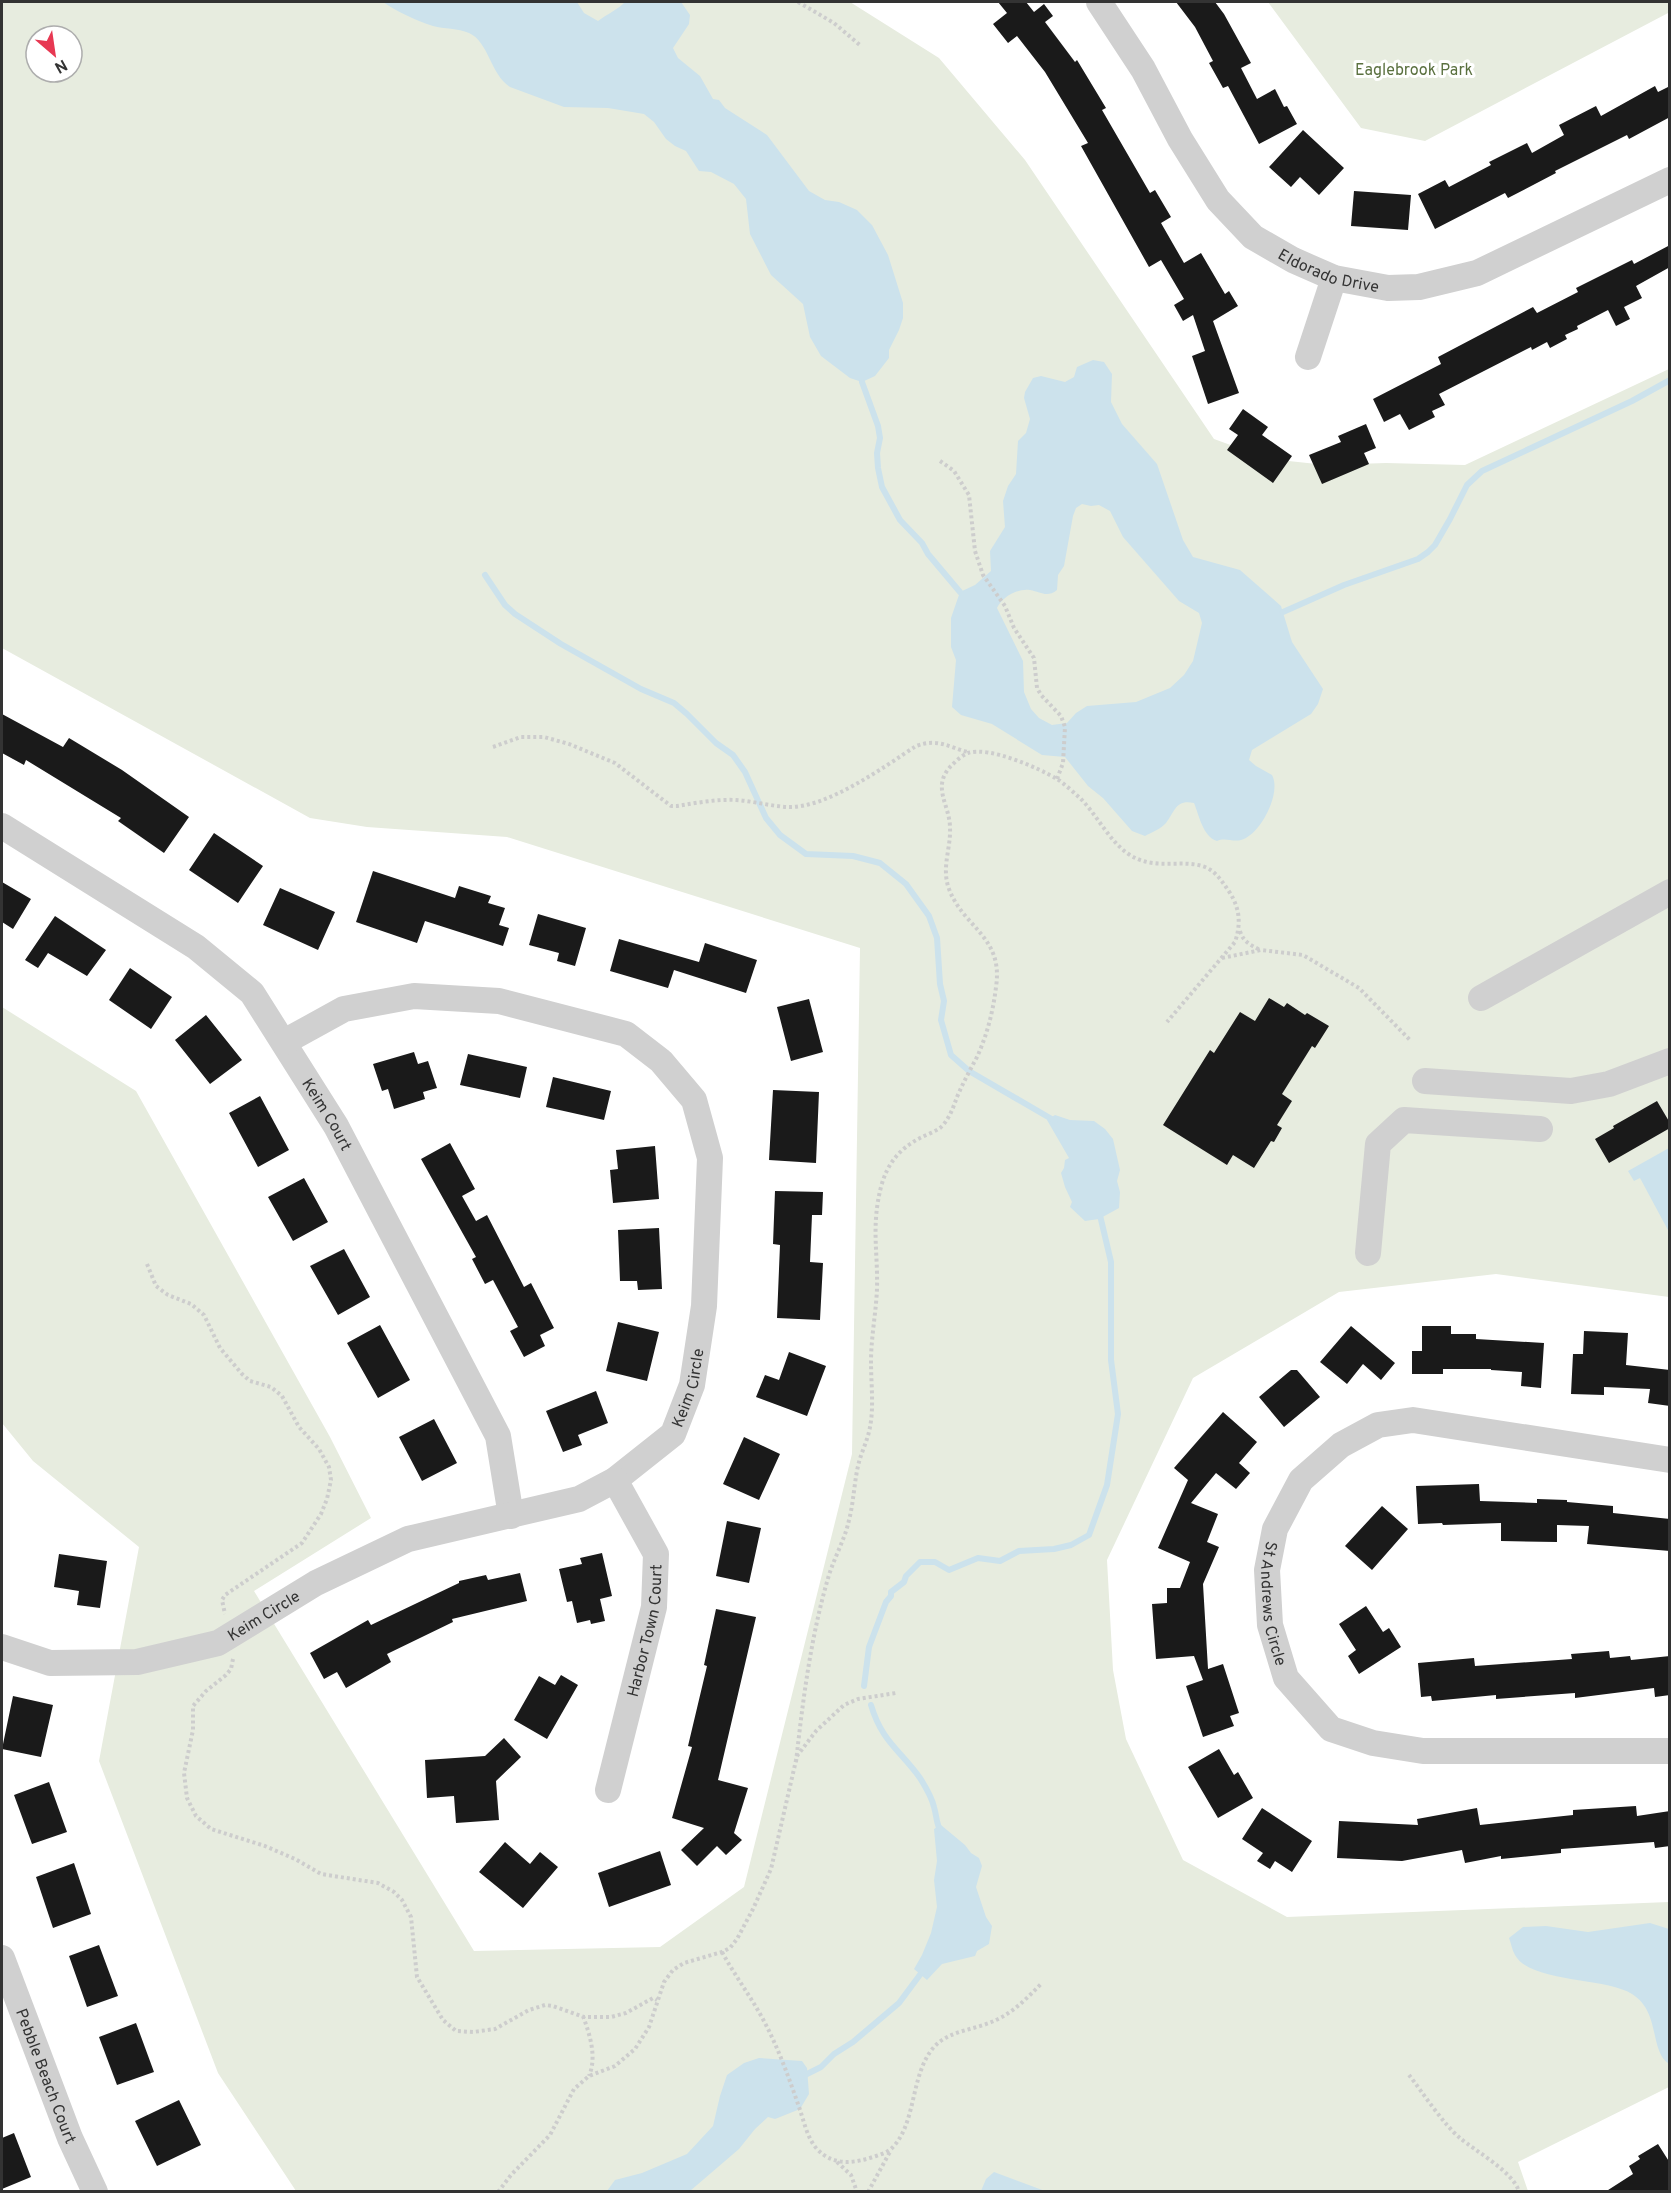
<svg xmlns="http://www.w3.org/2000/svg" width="1671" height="2193" font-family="Overpass,sans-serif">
<rect width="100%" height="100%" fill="#fff"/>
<path fill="#e7ecdf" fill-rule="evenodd" d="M2 2H850L939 58 1025 160 1214 439 1269 459 1326 465 1386 463 1465 465 1669 369V1297L1496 1274 1339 1292 1193 1378 1107 1560 1113 1670 1126 1739 1183 1860 1287 1917 1669 1902V2087L1518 2162 1528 2191H296L218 2073 99 1761 139 1547 33 1461 2 1423V1007L136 1091 330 1437 371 1518 254 1591 474 1951 660 1947 744 1887 852 1454 860 948 507 837 367 827 310 818 2 648ZM36 36H72V72H36Z
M1268 2H1669L1670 12 1425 141 1361 128Z"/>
<path fill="#cce2ec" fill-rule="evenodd" d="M383 2H577L584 13 598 21C606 15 620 8 625 2H681L690 15 689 24 673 48 678 58 700 76 713 99 719 100 725 108 767 135 809 191 825 200 839 202 857 210 872 225 888 255 903 303V318L899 330 889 350V358L875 376 862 382 850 378 821 356 810 337 803 304 771 275 750 234 746 199 734 184 711 172 699 171 686 151 675 146 666 139 654 122 644 114 608 108 564 107 510 87C490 74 489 42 469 33 458 28 444 29 433 26 415 20 398 12 383 2Z
M1093 360 1104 362 1112 374 1111 402 1122 424 1157 464 1183 540 1193 557 1240 570 1281 606 1292 642 1323 689 1318 704 1311 714 1252 750 1249 760 1256 766 1272 775C1282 793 1260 835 1241 840 1232 842 1225 837 1217 841 1203 837 1199 815 1194 803 1176 799 1175 811 1166 823 1161 829 1152 832 1145 836L1132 831 1103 798 1088 786 1065 757 1042 755 992 724 961 715 952 707 956 660 951 647V618L960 592 975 585 991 571 990 551 1005 527 1003 501 1008 486 1016 474 1018 441 1026 433 1030 419 1024 398 1025 392 1033 378 1041 376 1065 382 1074 377 1077 367ZM1082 504 1091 506 1099 505 1110 511 1123 537 1179 601 1199 613 1202 623 1193 661 1184 675 1170 688 1136 702 1087 706 1076 713 1067 723 1052 725 1039 718 1031 709 1024 692 1023 661 997 608C1002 597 1018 588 1030 590 1041 592 1047 598 1057 590L1058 575 1064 566 1073 516 1076 508Z
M1055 1115 1070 1120 1094 1121 1105 1129 1113 1139 1120 1170 1117 1181 1120 1192 1119 1208 1099 1219 1085 1221 1070 1207 1072 1202 1065 1187 1061 1173 1064 1168 1065 1160 1069 1158 1047 1120Z
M1669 1148H1670L1669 1232 1640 1178 1634 1181 1628 1171Z
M941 1825 965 1845 971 1853 979 1858 982 1866 976 1887 986 1917 992 1926 989 1944 977 1951 975 1956 942 1964 927 1980 914 1969 922 1955 931 1933 937 1907 934 1880 937 1861 934 1829Z
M1650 1923 1669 1929V2064C1649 2051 1661 2012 1632 1994 1605 1977 1530 1983 1515 1955 1512 1950 1511 1943 1509 1938L1523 1927 1546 1926 1588 1932Z
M759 2058 802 2061 807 2068 809 2094 800 2109 775 2119 768 2117 755 2129 739 2149 690 2191H607L615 2180 642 2173 687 2154 713 2126 720 2096 727 2075 744 2063Z
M994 2172 1045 2191H981L986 2179Z"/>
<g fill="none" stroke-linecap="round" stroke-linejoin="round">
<path stroke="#cce2ec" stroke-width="6" d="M862 382 878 426 880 438 877 453 878 468 882 487 900 520 922 543 928 554 960 592
M485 575 505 605 515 614 561 644 641 689 674 703 687 714 716 743 733 755 745 772 766 818 780 835 806 854 853 856 880 863 906 884 929 916 937 938 940 984 944 1001 941 1020 951 1055 969 1071 1055 1121
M1283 612 1344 585 1418 559 1428 552 1435 545 1450 519 1467 485 1482 471 1632 401 1670 380
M864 1686 869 1647 886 1602 891 1596V1592L904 1582 906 1576 920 1562H935L949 1570 978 1558 1000 1561 1019 1551 1054 1549 1071 1545 1089 1535 1107 1485 1118 1414 1111 1360V1262L1099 1211
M871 1705C882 1742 900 1750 920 1778 925 1786 932 1798 934 1807 937 1817 936 1825 942 1834
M801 2077 821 2067 834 2054 853 2042 899 2003 925 1968"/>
</g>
<path fill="#1a1a1a" d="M998 2H1026L1034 12 1044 4 1053 16 1045 22 1075 62 1077 60 1106 108 1102 110 1150 193 1155 190 1171 217 1161 223 1184 263 1201 253 1225 294 1229 291 1238 306 1213 321 1239 393 1208 404 1192 356 1205 351 1193 315 1183 321 1174 305 1184 299 1161 260 1149 267 1081 146 1088 143 1045 72 1017 36 1008 43 993 24 1007 13Z
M1176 2H1215L1224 14 1251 63 1241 68 1257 99 1275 89 1284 107 1287 106 1297 124 1259 144 1228 86 1223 88 1209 63 1213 61 1195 27Z
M1655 86 1658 92 1670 86V117L1629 139 1627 135 1555 171 1556 173 1508 198 1505 193 1435 229 1418 194 1445 180 1449 187 1491 165 1489 162 1527 143 1532 153 1564 135 1559 125 1596 106 1601 116Z
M1303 130 1344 168 1319 195 1300 177 1291 187 1269 167Z
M1354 191 1411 195 1408 230 1351 226Z
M1670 245V267L1636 286 1642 298 1624 307 1630 319 1616 326 1608 310 1577 326 1578 329 1565 335 1567 339 1550 348 1547 342 1532 350 1531 347 1439 394 1445 405 1432 411 1435 417 1409 430 1400 414 1384 422 1373 399 1441 364 1438 357 1533 307 1537 313 1578 292 1576 288 1632 260 1634 264Z
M1243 409 1268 427 1262 435 1292 456 1273 483 1227 450 1238 435 1229 429Z
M1366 424 1376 448 1364 453 1369 464 1322 484 1309 455 1341 442 1338 436Z
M2 714 63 747 69 738 122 770 189 817 164 853 118 821 121 818 26 760 24 765 2 753Z
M214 833 263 866 238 903 189 870Z
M373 871 455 898 459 886 491 896 488 903 505 908 499 925 509 928 503 946 425 921 417 943 356 922Z
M2 882 31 899 13 929 2 922Z
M280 888 335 912 318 950 263 925Z
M538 914 586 928 575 966 557 961 559 953 529 945Z
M55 916 106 950 87 976 48 953 38 968 25 960Z
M619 939 699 962 705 943 757 960 746 993 674 970 668 988 610 971Z
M130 968 172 997 151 1029 109 1000Z
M1269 998 1284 1007 1287 1003 1305 1015 1307 1013 1329 1026 1315 1048 1312 1046 1282 1094 1292 1101 1277 1125 1282 1128 1274 1142 1271 1141 1254 1168 1233 1155 1227 1165 1163 1125 1210 1050 1214 1053 1240 1012 1255 1021Z
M809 999 823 1052 791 1061 777 1007Z
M206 1015 242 1060 210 1084 175 1040Z
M414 1052 418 1064 428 1061 437 1088 423 1092 425 1099 394 1109 388 1089 382 1091 373 1064Z
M468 1054 527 1067 520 1098 460 1085Z
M553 1077 611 1091 604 1120 546 1107Z
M773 1090 819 1092 816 1163 769 1160Z
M260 1096 289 1150 258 1167 229 1113Z
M1657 1101 1670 1123V1128L1609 1163 1595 1139 1614 1128 1613 1126Z
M450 1143 475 1189 462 1196 476 1221 487 1215 524 1287 531 1283 554 1328 540 1335 545 1346 524 1357 510 1331 518 1327 493 1280 485 1284 472 1259 476 1257 421 1159Z
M655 1146 659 1199 613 1203 610 1170 618 1169 616 1150Z
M304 1178 328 1222 293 1241 268 1197Z
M775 1191 823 1192 822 1215H812L810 1262 823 1263 820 1320 777 1318 780 1245 773 1244Z
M659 1228 662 1289 638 1290 637 1281H620L618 1230Z
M344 1249 370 1297 338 1315 310 1266Z
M618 1322 659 1332 647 1381 606 1371Z
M380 1325 410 1380 378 1398 347 1343Z
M1351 1326 1395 1363 1381 1380 1363 1364 1347 1384 1320 1362Z
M1422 1326H1451V1334H1476V1339L1544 1343 1541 1388 1521 1386 1522 1372 1491 1370V1369H1443V1374H1412V1351H1422Z
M1584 1331 1628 1333 1626 1365 1670 1370V1406L1648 1403 1650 1389 1604 1387V1395L1571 1394 1573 1354H1583Z
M789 1352 826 1366 807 1416 756 1397 765 1375 779 1380Z
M1291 1370H1297L1320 1397 1284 1427 1259 1397Z
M596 1391 608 1423 578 1435 582 1445 563 1452 546 1411Z
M1223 1412 1257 1442 1239 1463 1250 1473 1236 1489 1216 1473 1191 1503 1218 1514 1207 1542 1219 1547 1203 1584 1208 1669 1223 1664 1239 1713 1230 1716 1234 1726 1203 1737 1186 1686 1203 1680 1194 1656 1156 1659 1152 1604 1167 1603V1588H1180L1190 1562 1158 1548 1188 1480 1174 1468Z
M434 1419 457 1463 422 1481 399 1437Z
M744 1437 780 1454 759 1500 723 1484Z
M1479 1484 1480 1501 1537 1503V1499L1567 1500V1502L1613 1506V1513L1670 1519V1551L1587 1544 1589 1526 1557 1525V1542L1501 1541V1523L1443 1525 1442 1523 1418 1524 1416 1486Z
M1382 1506 1408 1529 1372 1570 1345 1546Z
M727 1521 761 1528 749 1583 716 1576Z
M602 1553 612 1596 600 1599 605 1621 591 1624 590 1620 577 1623 572 1601 567 1602 559 1569 582 1564 580 1558Z
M59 1554 107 1561 100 1608 77 1605 79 1591 54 1587Z
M520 1573 527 1601 452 1619 453 1622 387 1654 391 1662 346 1688 337 1672 324 1679 310 1653 368 1620 371 1625 459 1583V1581L486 1575 488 1580Z
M1366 1606 1383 1632 1389 1628 1401 1647 1359 1674 1348 1656 1356 1650 1339 1624Z
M716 1609 756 1617 718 1780 748 1788 734 1833 742 1840 726 1855 717 1846 697 1866 681 1850 704 1828 672 1818 692 1747 688 1746 707 1666 704 1665Z
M1609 1651 1610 1658 1630 1656 1631 1660 1670 1656V1695L1655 1697 1654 1688 1575 1698V1693L1496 1699V1695L1432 1701 1431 1696 1421 1697 1418 1663 1474 1658 1475 1666 1572 1659 1571 1654Z
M561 1675 578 1685 547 1739 514 1720 539 1676 555 1685Z
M13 1696 53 1705 41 1757 2 1749Z
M504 1738 521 1757 496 1781 499 1820 456 1823 454 1796 427 1798 425 1760 485 1756Z
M1219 1749 1234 1775 1238 1772 1253 1798 1218 1818 1188 1767Z
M49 1782 67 1832 32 1844 14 1795Z
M1636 1806 1637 1816 1670 1811V1846L1655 1848 1654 1842 1561 1849V1853L1501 1859V1856L1465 1863 1462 1850 1402 1861 1337 1858 1339 1821 1418 1825 1417 1819 1477 1808 1480 1825 1573 1815V1810Z
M1262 1808 1312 1841 1292 1872 1275 1861 1270 1869 1257 1861 1263 1853 1242 1839Z
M505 1842 530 1864 540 1852 558 1867 523 1908 479 1872Z
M660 1851 671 1885 609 1907 598 1873Z
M74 1863 91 1914 53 1928 36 1877Z
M99 1945 118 1996 87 2007 69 1956Z
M136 2023 154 2072 117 2085 99 2037Z
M179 2100 201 2145 157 2166 135 2121Z
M14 2133 31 2177 2 2189V2138Z
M1658 2144 1670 2163V2192H1605L1633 2174 1629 2166 1640 2159 1638 2156Z"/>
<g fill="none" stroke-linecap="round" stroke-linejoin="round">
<path stroke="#cdcdcd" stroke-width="4" stroke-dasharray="3 3" stroke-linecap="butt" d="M798 2 834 23 861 46
M940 461 954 471 969 495 975 551 983 575 1005 606 1014 628 1034 658 1037 688 1041 695 1061 716 1065 727 1063 763 1057 779
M493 747 521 737H544L569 744 615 763 671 806H677C696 803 716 799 736 800 753 801 770 806 787 807 826 809 884 767 916 746 938 738 948 747 968 752
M1240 931C1243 942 1251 945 1260 950
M1222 958 1261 950 1303 955 1359 988 1410 1040
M147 1264 156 1286 168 1295 191 1304 204 1315 220 1348 242 1374 250 1381 271 1387 282 1396 299 1427 319 1449 329 1467 331 1480 327 1499 321 1514 302 1543 225 1595 222 1600 225 1614
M233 1659 231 1669 226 1675 206 1691 193 1706V1730L184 1773 187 1798 196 1816 211 1829 265 1846 295 1859 321 1874 378 1883 394 1892 402 1900 411 1917 417 1977 443 2020 456 2031 473 2032 495 2029 529 2010 545 2005 553 2006 584 2017H611L626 2013 653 1998 657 2000
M796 1762C803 1699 811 1635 829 1575 835 1556 845 1539 849 1520 854 1501 854 1481 859 1462 862 1451 868 1439 870 1427 874 1407 871 1383 871 1362 871 1337 876 1313 877 1289 878 1252 871 1226 881 1187 887 1164 899 1149 920 1138 926 1135 934 1132 940 1128 949 1120 953 1108 957 1097 963 1083 970 1070 977 1057 987 1035 993 1012 996 987 1004 935 961 927 948 886 942 866 951 847 950 828 950 805 931 787 951 766 955 762 962 755 968 753 989 746 1039 768 1057 779 1065 784 1073 792 1080 798 1097 815 1108 839 1127 853 1153 872 1181 858 1205 867 1217 872 1223 883 1230 893 1240 909 1241 924 1235 942L1167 1022
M722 1952C735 1976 752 1998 765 2023 779 2050 789 2078 799 2107 804 2121 807 2138 817 2149 834 2167 855 2163 876 2156 882 2154 888 2152 892 2148 917 2123 910 2074 934 2047 949 2030 976 2030 996 2020 1014 2012 1028 1997 1042 1983
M583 2016C590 2035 597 2057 589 2076
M1409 2075C1423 2093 1444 2125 1460 2138 1475 2151 1514 2172 1519 2192
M837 2162 851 2175 857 2192
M498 2192 511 2175 550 2135 574 2089 589 2076 615 2066 635 2049 649 2027 664 1982 673 1970 684 1963 722 1952 730 1948 737 1939 753 1909 771 1869 797 1756 816 1731 844 1705 858 1699 896 1693
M868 2192 891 2150"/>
<g stroke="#d0d0d0" stroke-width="26">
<path id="s1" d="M1099 2 1143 69 1180 139 1218 200 1253 237 1293 260 1334 278 1388 288 1419 287 1477 273 1670 180"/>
<path d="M1308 357 1334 278"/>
<path id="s2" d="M2 826 196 947 252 993 336 1126 498 1436 511 1516"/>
<path d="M1481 998 1670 892"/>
<path d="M1425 1081 1571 1091 1609 1084 1670 1061"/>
<path d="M1368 1253 1378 1144 1404 1120 1540 1129"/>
<path id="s3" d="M1670 1460 1413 1420 1378 1425 1341 1445 1301 1480 1275 1529 1267 1570 1270 1625 1286 1678 1331 1729 1373 1743 1423 1751H1670"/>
<path id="s4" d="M2 1647 50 1663 137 1662 218 1643 316 1583 408 1539 579 1499 615 1480 673 1434 692 1385 704 1306 710 1158 694 1100 661 1061 626 1034 499 1001 414 996 344 1009 284 1042"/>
<path id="s5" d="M608 1790 654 1607 656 1554 615 1480"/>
<path id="s6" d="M2 1958 70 2138 95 2192"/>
</g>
</g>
<g text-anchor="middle" stroke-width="6" stroke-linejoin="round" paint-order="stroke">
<g font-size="16" fill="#5a703f" stroke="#fff">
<text x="1414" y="75">Eaglebrook Park</text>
</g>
<g font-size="16" fill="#333" stroke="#fff">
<text dy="6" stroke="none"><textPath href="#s1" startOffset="366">Eldorado Drive</textPath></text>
<text dy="6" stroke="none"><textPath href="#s2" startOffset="444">Keim Court</textPath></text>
<text dy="6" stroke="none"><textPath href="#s4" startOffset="777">Keim Circle</textPath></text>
<text dy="6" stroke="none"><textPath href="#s3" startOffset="522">St Andrews Circle</textPath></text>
<text dy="6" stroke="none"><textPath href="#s4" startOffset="274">Keim Circle</textPath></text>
<text dy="6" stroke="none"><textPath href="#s5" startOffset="164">Harbor Town Court</textPath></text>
<text dy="6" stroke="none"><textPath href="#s6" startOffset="126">Pebble Beach Court</textPath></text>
</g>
</g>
<rect width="1671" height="2193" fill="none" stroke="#333333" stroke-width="6"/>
<g transform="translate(54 54) rotate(151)"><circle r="28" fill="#ffffff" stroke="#adadad" stroke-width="1.5"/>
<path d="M0-4.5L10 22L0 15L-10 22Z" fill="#e73852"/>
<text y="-9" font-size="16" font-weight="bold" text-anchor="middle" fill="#333333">N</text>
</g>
</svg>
